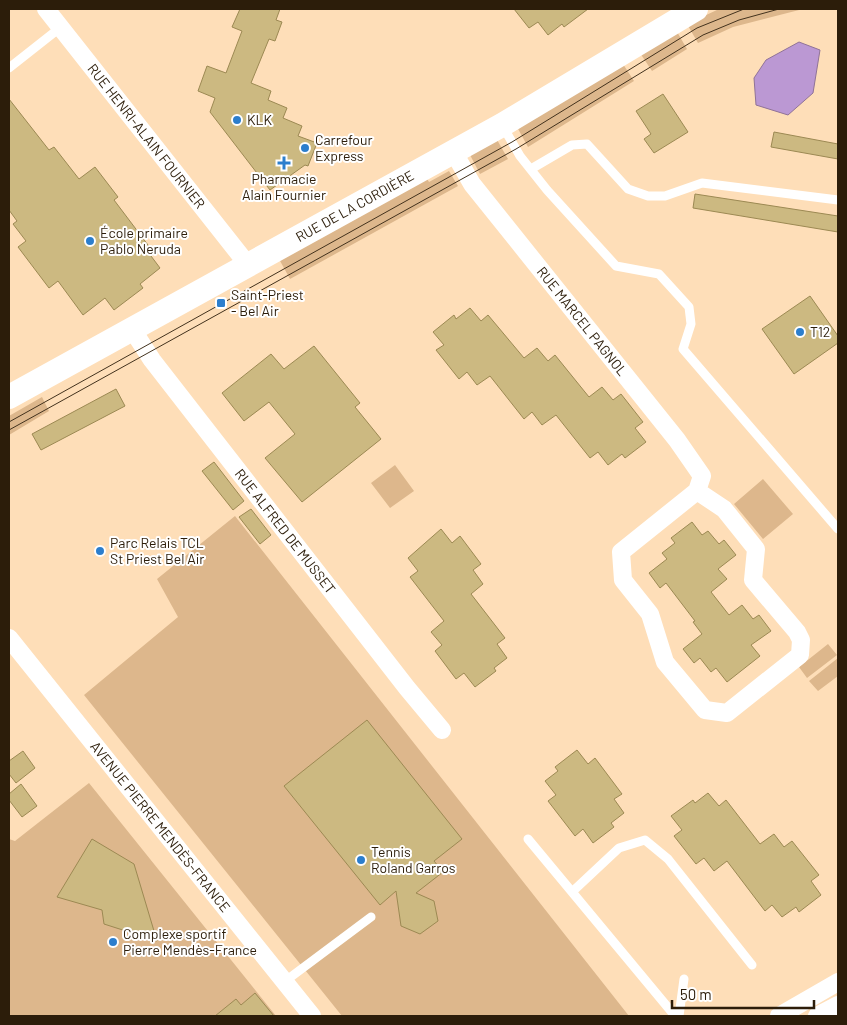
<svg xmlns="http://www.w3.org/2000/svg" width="847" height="1025" font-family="Barlow,sans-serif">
<rect width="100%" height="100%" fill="#fedeb8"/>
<path fill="#ddb78c" d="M719 9H803L733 27 698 43 687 24Z
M676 30 687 49 652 71 640 53Z
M623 64 634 81 528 147 517 127Z
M496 138 508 159 480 174 469 153Z
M449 171 458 186 290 279 279 259 426 177 429 182Z
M42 397 49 411 9 435V416Z
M395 465 414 491 390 508 371 483Z
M763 479 793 514 763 539 734 504Z
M235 516 629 1016H342L84 695 178 617 157 579Z
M828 644 837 655 807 678 799 667Z
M838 658V676L818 691 809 681Z
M89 783 276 1016H9V839L15 841Z"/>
<path fill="#bb98d3" stroke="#907397" d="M799 42 820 50 813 93 788 115 756 105 754 78 766 60Z"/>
<path fill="#ccb981" stroke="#9c8953" d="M240 9H280L276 20 282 22 275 41 269 39 251 83 271 91 268 100 287 108 283 118 302 126 298 136 317 143 308 166 305 165 270 190 210 112 215 98 198 91 207 66 226 73 242 31 232 27Z
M514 9H588L564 27 562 24 548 35 538 22 529 28Z
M663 94 688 132 654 153 644 139 651 134 636 111Z
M9 99 49 150 54 147 79 179 95 167 118 197 114 200 151 249 148 252 160 268 140 284 143 288 114 310 105 298 83 315 58 281 49 288 18 247 26 241 13 224 17 221 9 210Z
M774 132 838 144V159L771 147Z
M695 194 838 216V232L693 208Z
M810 296 838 336V343L794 374 762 329Z
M470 308 481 321 488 315 524 358 537 348 548 361 555 355 589 397 602 387 613 400 621 394 643 422 635 428 646 442 625 458 622 454 608 465 598 452 590 458 556 415 542 425 532 412 524 419 490 376 477 385 467 372 459 379 436 350 444 345 433 332 454 315 456 319Z
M314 346 360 403 355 407 381 439 302 502 265 458 295 434 269 402 244 421 222 393 271 354 284 369Z
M116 389 125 406 41 450 32 434Z
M214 462 244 501 233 510 202 471Z
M251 509 271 535 260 544 239 517Z
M692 522 702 535 708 531 719 544 724 540 736 555 718 569 727 579 711 592 729 615 742 605 753 619 759 615 771 631 751 645 760 656 727 682 716 668 711 672 700 658 694 663 683 649 702 634 693 622 695 621 666 583 660 588 649 573 667 559 662 553 675 543 671 538Z
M441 529 452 543 460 536 481 564 473 570 483 584 471 594 505 638 497 644 507 658 494 668 496 671 475 687 464 673 456 679 435 651 442 645 431 632 444 621 410 577 418 571 408 558Z
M367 720 462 839 434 861 443 872 416 893 434 901 438 921 420 934 401 926 396 891 380 905 284 786Z
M577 750 588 764 595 758 622 794 614 799 624 813 611 823 614 827 593 843 583 829 575 836 548 801 556 795 545 781 558 771 555 767Z
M23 751 35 768 16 783 9 774V761Z
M21 784 37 806 22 817 9 800V794Z
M708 793 719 806 726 800 760 844 774 834 784 847 792 841 819 875 811 881 821 895 799 912 796 907 782 917 772 905 765 911 727 861 714 871 704 858 696 864 674 836 682 830 671 816 693 800 695 803Z
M92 839 134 864 157 941 104 924 102 910 57 897Z
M255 993 274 1016H215L236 999 241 1005Z"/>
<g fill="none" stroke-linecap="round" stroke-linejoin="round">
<path stroke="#fff" stroke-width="9" d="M9 68 61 27
M502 125 520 156 547 190 616 266 659 274 689 307 691 324 683 349 838 529
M531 169 572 145 587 144 628 189 648 196H665L702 183 838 200
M528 839 675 1016
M572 892 619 848 645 840 668 859 752 965
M284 982 371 917
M679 1016 684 979"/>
<g stroke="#fff" stroke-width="18">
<path id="s1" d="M46 9 248 265"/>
<path id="s2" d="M453 151 472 184 677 440 702 476 697 491 621 552 623 580 650 614 665 662 705 710 727 713 800 655 801 640 797 632 753 580 756 549 724 509 697 491"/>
<path id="s3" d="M132 329 152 360 407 688 442 730"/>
<path id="s4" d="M9 638 312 1016"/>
<path d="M779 1016 838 982"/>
<path d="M817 1016 838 1005"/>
</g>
<path stroke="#fff" stroke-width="24" id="s5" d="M9 397 502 125 696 9"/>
<path stroke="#43321d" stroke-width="1" d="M9 422 512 142 697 28 744 9
M9 430 516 149 703 35 739 20 779 9"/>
</g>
<g fill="#2c7ecd" stroke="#fff" stroke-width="2">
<circle cx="237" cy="120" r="5"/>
<circle cx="305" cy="148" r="5"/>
<path d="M281.5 155.5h5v5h5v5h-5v5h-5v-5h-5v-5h5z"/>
<circle cx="90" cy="241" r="5"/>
<rect x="216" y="298" width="10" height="10" rx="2.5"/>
<circle cx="800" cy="332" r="5"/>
<circle cx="100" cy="551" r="5"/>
<circle cx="361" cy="860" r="5"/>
<circle cx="113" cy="942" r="5"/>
</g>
<g text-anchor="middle" stroke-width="4" stroke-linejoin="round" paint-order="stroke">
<g font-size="14" fill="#2c1d0a" stroke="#fff" text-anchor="start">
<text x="247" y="125">KLK</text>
<text x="315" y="145">Carrefour<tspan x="315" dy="16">Express</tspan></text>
<text x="284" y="184" text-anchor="middle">Pharmacie<tspan x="284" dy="16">Alain Fournier</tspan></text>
<text x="100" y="238">École primaire<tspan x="100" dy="16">Pablo Neruda</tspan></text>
<text x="231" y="300">Saint-Priest<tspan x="231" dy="16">- Bel Air</tspan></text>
<text x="810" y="337">T12</text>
<text x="110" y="548">Parc Relais TCL<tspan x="110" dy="16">St Priest Bel Air</tspan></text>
<text x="371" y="857">Tennis<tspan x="371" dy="16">Roland Garros</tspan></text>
<text x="123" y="939">Complexe sportif<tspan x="123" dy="16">Pierre Mendès-France</tspan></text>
</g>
<g font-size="14" fill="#2c1d0a" stroke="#fff">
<text dy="5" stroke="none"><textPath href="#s1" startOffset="162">RUE HENRI-ALAIN FOURNIER</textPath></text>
<text dy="5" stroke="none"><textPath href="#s5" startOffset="395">RUE DE LA CORDIÈRE</textPath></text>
<text dy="5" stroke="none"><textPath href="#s2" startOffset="214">RUE MARCEL PAGNOL</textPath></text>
<text dy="5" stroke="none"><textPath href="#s3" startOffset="254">RUE ALFRED DE MUSSET</textPath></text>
<text dy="5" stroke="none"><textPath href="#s4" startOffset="242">AVENUE PIERRE MENDÈS-FRANCE</textPath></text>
</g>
</g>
<rect width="847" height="1025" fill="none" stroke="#2c1d0a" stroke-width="20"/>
<path d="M672 1000v8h142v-8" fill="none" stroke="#2c1d0a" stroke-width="2.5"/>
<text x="680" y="1000" font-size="15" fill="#2c1d0a" stroke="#ffffff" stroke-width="4" paint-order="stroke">50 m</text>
</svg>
